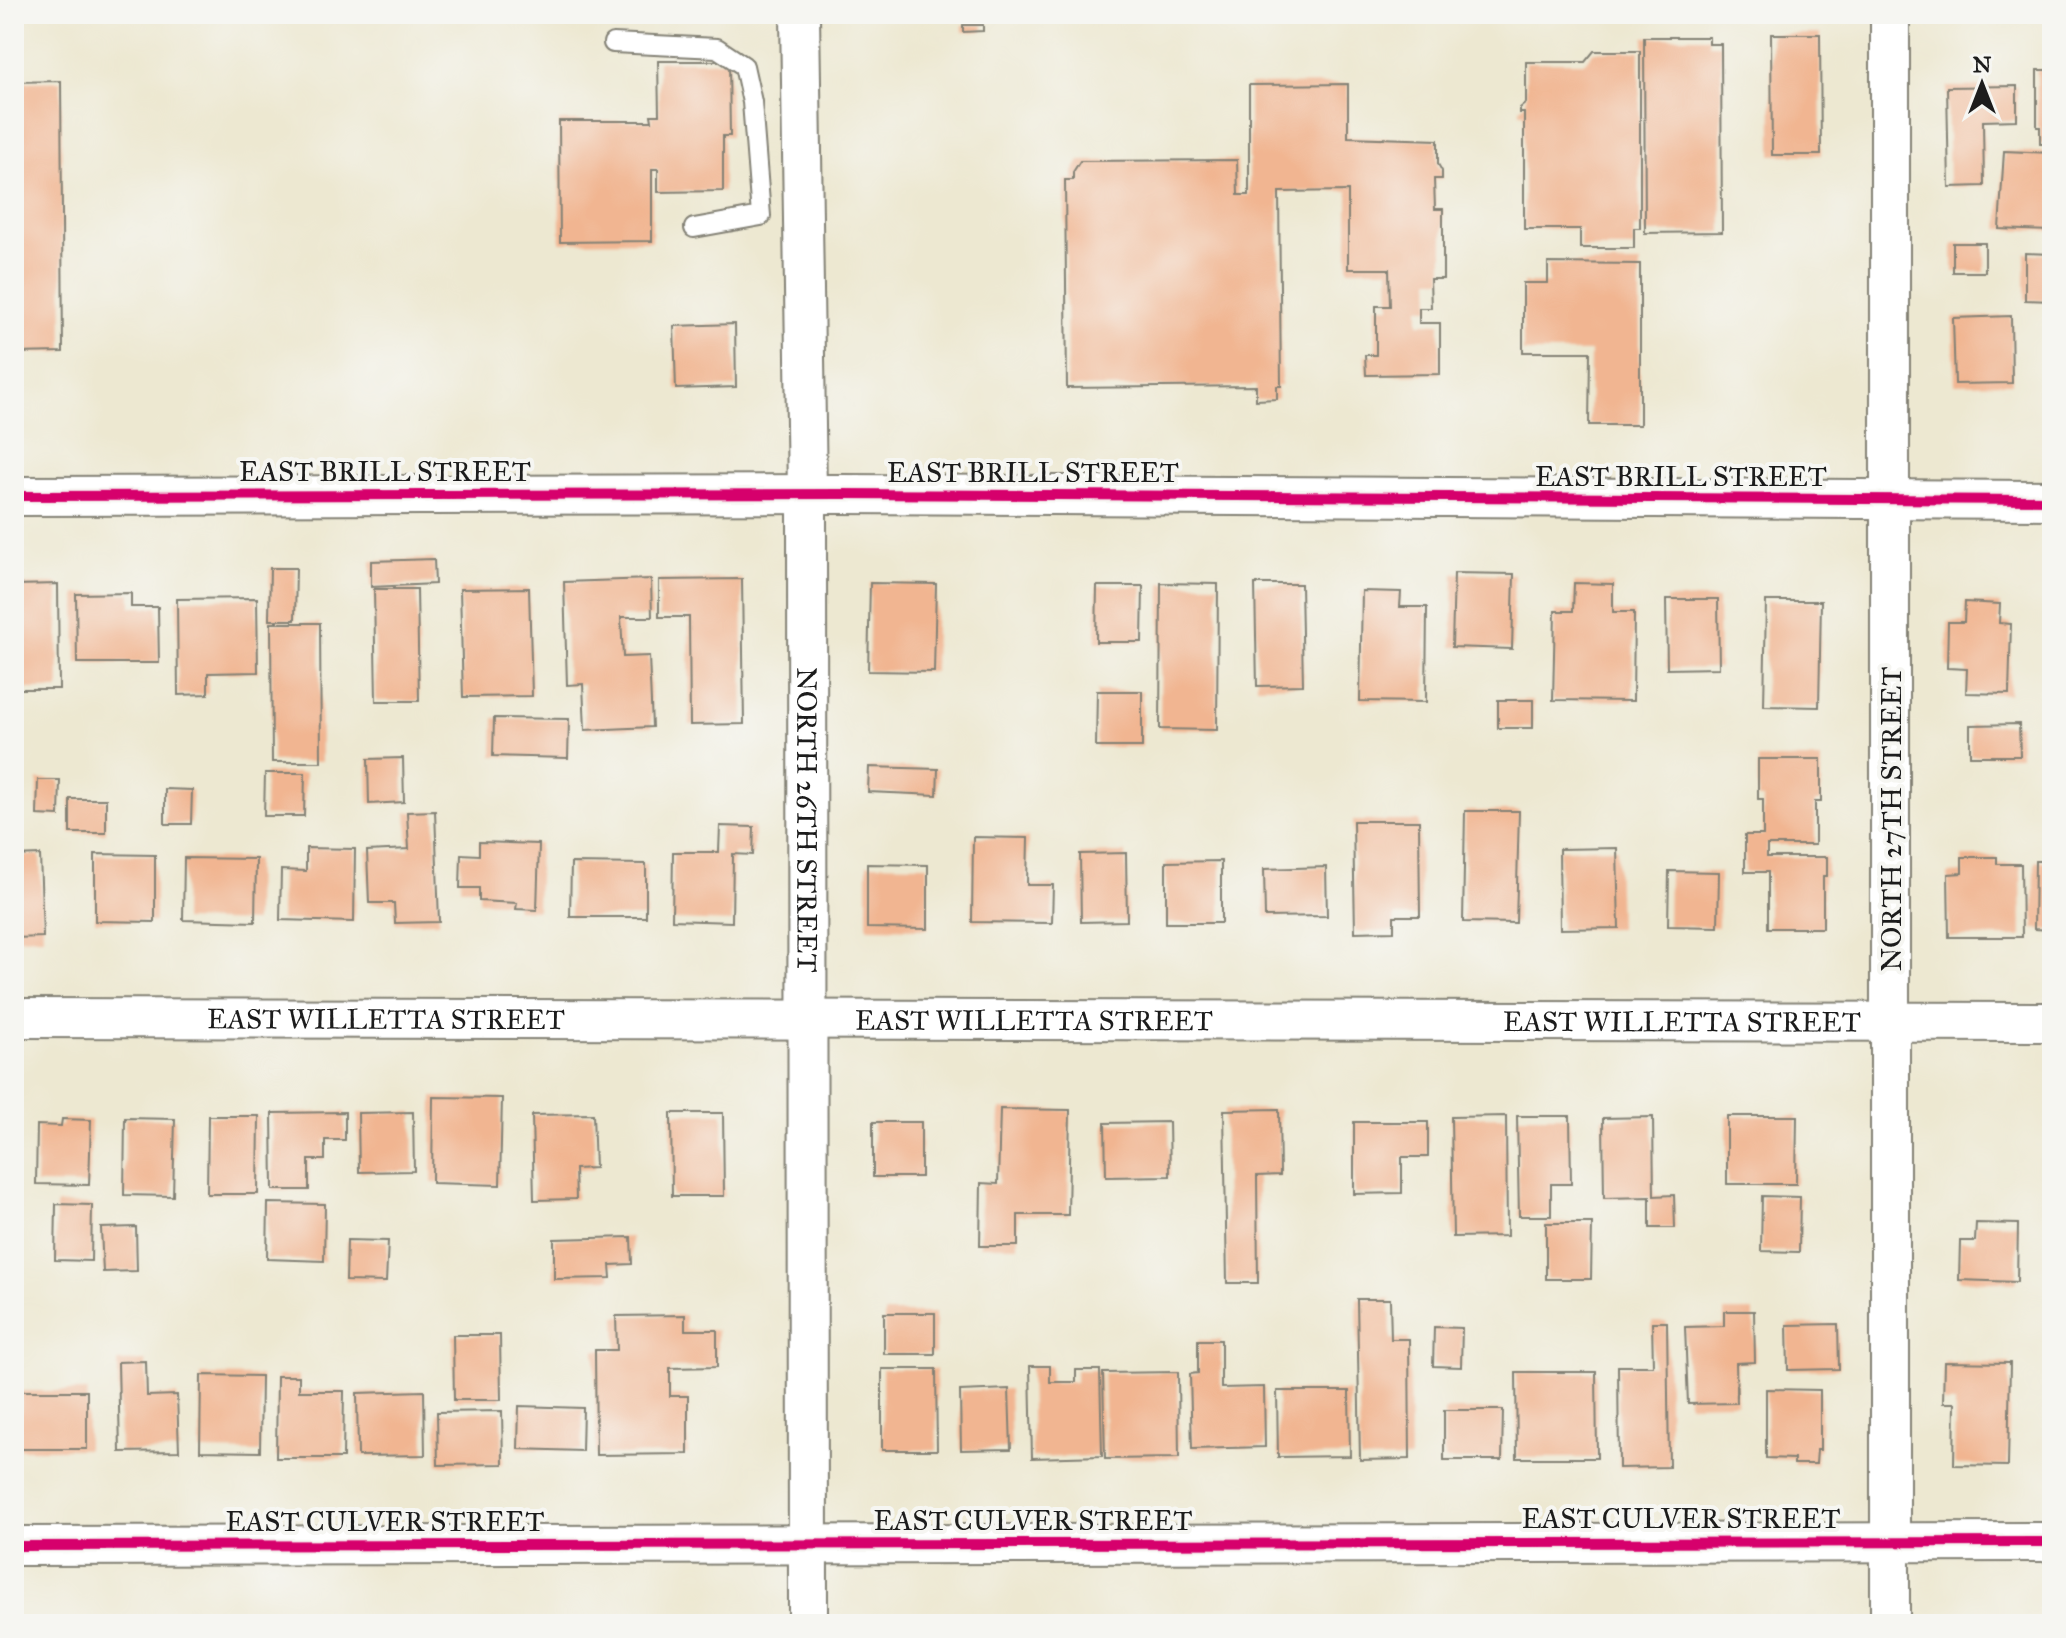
<svg xmlns="http://www.w3.org/2000/svg" width="2066" height="1638" font-family="'IM FELL Great Primer',serif">
<rect width="100%" height="100%" fill="#f6f6f2"/>
<filter id="ink" filterUnits="userSpaceOnUse"><feTurbulence type="fractalNoise" baseFrequency=".0125" numOctaves="2"/><feDisplacementMap in="SourceGraphic" scale="16" xChannelSelector="R" yChannelSelector="G"/><feConvolveMatrix kernelMatrix="1 2 1 2 8 2 1 2 1" color-interpolation-filters="sRGB"/></filter>
<filter id="wash" filterUnits="userSpaceOnUse"><feTurbulence type="fractalNoise" baseFrequency=".006" numOctaves="4" result="noise"/><feDisplacementMap in="SourceGraphic" scale="32" xChannelSelector="R" yChannelSelector="G"/><feGaussianBlur stdDeviation="1.8" result="paint"/><feColorMatrix in="noise" values="0 0 0 0 0 0 0 0 0 0 0 0 0 0 0 0 0 1.4 0 .05"/><feComposite in="paint" operator="in"/></filter>
<g filter="url(#wash)">
<rect width="100%" height="100%" fill="#ede8d1"/>
<g id="blocks">
<path fill="#f1b591" d="M963 25H983V31L963 32Z
M1771 34H1820L1821 155H1772Z
M1644 37H1709V44H1721L1722 232 1645 233Z
M1594 51H1640V228H1634V248H1580V229H1524V113H1520V108L1526 103V62H1585Z
M658 61H729L730 136H723V191L658 192V169H652V241L560 242 559 121H652L651 115H659Z
M2037 70H2052V144H2040V127H2037Z
M61 81 63 352 14 353V82Z
M1348 84V137L1438 140V164L1442 171V179H1434L1435 209H1443V279H1430L1431 308H1419V323H1440V374L1366 375 1365 355H1376V306H1390L1389 269H1348V191L1279 192 1281 386H1277V399L1256 400V386L1067 388 1065 180H1073V172L1080 161 1237 160 1238 195H1249V85Z
M2017 86V120L1983 121 1984 186 1949 187 1947 87Z
M2004 151 2052 153V231L1999 229Z
M1953 243H1985V272H1953Z
M2025 253 2052 254V301L2025 300Z
M1548 263 1640 264V425H1589L1590 352H1523V283H1548Z
M2011 316 2012 383 1955 384 1953 318Z
M735 324 736 387 676 389 674 326Z
M434 559 435 584 371 587V561Z
M270 568H296L295 620H269Z
M1454 573 1514 574 1512 649 1452 647Z
M651 579 652 617H621L623 657 649 656 652 727 585 730 583 684 567 685 564 582Z
M742 579 744 724 690 725 689 617H659V580Z
M870 583 936 584 934 672 868 671Z
M1161 583 1218 584 1217 730 1160 729Z
M1574 583 1613 584V612H1634L1633 701 1553 700 1555 611H1573Z
M58 584 59 689H14V585Z
M1255 584H1301L1303 685 1257 686Z
M1097 586H1143L1142 642H1096Z
M529 588 532 696 463 697 460 589Z
M374 589H417L419 701H376Z
M1362 591 1401 592 1400 607H1427L1426 702 1360 701Z
M131 593V607H158L159 663H77L76 594Z
M257 598 258 672 208 673V694L178 695 177 599Z
M1666 599H1718L1719 668 1667 669Z
M1766 601H1821L1819 707 1764 706Z
M1965 602 2000 604 1999 623 2011 624 2009 694 1966 693 1967 669 1947 668 1948 622H1964Z
M2047 604H2052V667H2048Z
M271 623H320L321 762H272Z
M1097 691H1142V747H1096Z
M1498 700H1533V728H1498Z
M494 718 569 719 568 758 493 756Z
M2019 724 2020 756H1970V725Z
M403 758 404 802 369 804 368 759Z
M1758 759H1821V802H1815V845H1767V857H1827V876H1823V928H1768V872H1745V835H1763V799H1758Z
M869 767 938 769 937 795 868 792Z
M265 773H305L304 816H264Z
M38 780H60L59 816 37 815Z
M165 789 192 790 191 824H165Z
M70 799H106V833H70Z
M435 811 439 922 395 923 394 903H369L367 851 409 849 407 812Z
M1465 811H1519L1516 923 1463 922Z
M1353 821H1419L1420 916H1394V931L1355 932Z
M720 826 754 827 753 855 733 854 732 922 672 920 673 852H719Z
M973 837 1028 838 1027 885H1053L1052 923 972 922Z
M479 842 539 844 537 910 516 909 517 903 479 901V888H460L461 854 479 855Z
M306 848 355 849 354 922 280 920 281 870 306 871Z
M1617 848 1619 928 1560 929 1559 849Z
M1126 853 1127 921 1081 922 1080 854Z
M95 854 155 855V922L95 921Z
M40 855 43 937 14 938V856Z
M1962 857H1997V864H2021L2022 937H1949L1948 874 1962 873Z
M184 858 256 859 255 922 183 920Z
M1221 861V923H1166V862Z
M2035 861H2052V930L2034 929Z
M571 863 646 864V917H570Z
M867 864 928 865V929L867 928Z
M1326 867 1327 916 1265 917 1264 869Z
M1669 871 1719 872 1718 927 1668 926Z
M433 1097 502 1098 500 1185 432 1183Z
M1000 1109 1070 1110 1068 1215H1018V1246H980L981 1183 998 1184Z
M1279 1109 1280 1175 1257 1176 1258 1283H1227L1224 1110Z
M345 1112V1140H325V1160H309V1190H273L272 1113Z
M413 1112 414 1171 359 1172 358 1113Z
M671 1113H723L724 1196H672Z
M593 1114 595 1168 575 1169 576 1199 534 1200 532 1115Z
M208 1116H259L258 1194H207Z
M1506 1116 1507 1236 1453 1237 1451 1117Z
M1517 1116H1570L1571 1184H1551V1216H1519Z
M1727 1116H1797L1796 1184H1727Z
M1653 1117 1654 1196 1674 1195 1675 1228H1650V1197L1604 1198 1603 1118Z
M125 1118 175 1119 173 1196 124 1195Z
M62 1119 91 1120 89 1185 36 1184 37 1125 61 1126Z
M873 1122H921V1177H873Z
M1169 1122 1170 1176 1106 1177 1105 1123Z
M1354 1122H1428V1157H1402V1193L1354 1194Z
M1762 1196 1800 1197 1799 1252 1761 1251Z
M268 1203 325 1204 324 1261 267 1259Z
M56 1204 92 1205 91 1261 55 1260Z
M1546 1223H1592L1591 1279H1546Z
M1976 1223 2018 1224 2017 1282 1959 1280 1960 1241H1975Z
M136 1227 137 1271 103 1272 101 1228Z
M14 1229H19V1286H14Z
M631 1237 632 1264 610 1265 611 1278 554 1279V1239Z
M347 1240 388 1241 386 1282 346 1281Z
M1357 1299H1390L1391 1339H1409L1410 1459 1360 1460Z
M1724 1311H1754L1755 1362 1736 1363 1737 1403 1688 1404 1685 1327 1724 1326Z
M884 1313H935V1354H884Z
M685 1315V1330H717V1367L670 1368V1396H688V1454L596 1455 595 1350H617L616 1316Z
M1652 1322H1667L1669 1467 1619 1468 1618 1366H1653Z
M1838 1324 1839 1369 1788 1370 1787 1325Z
M1434 1327 1462 1328 1461 1367 1433 1366Z
M453 1335H500L501 1400H454Z
M1198 1340H1221V1388L1264 1387 1265 1447 1192 1449 1190 1374 1198 1373Z
M146 1361 147 1396 177 1395 179 1451 120 1452 118 1362Z
M1944 1362 2010 1363 2008 1466 1954 1465 1955 1403H1943Z
M1030 1366H1050V1382H1076V1370H1100L1102 1456 1032 1458Z
M882 1369H936L937 1450H882Z
M1178 1372 1179 1458 1105 1459 1103 1373Z
M1516 1372H1596L1597 1458H1517Z
M201 1375 261 1376 260 1452 200 1451Z
M277 1376H299V1391H344L343 1458H276Z
M1009 1389 1011 1449 961 1450 960 1391Z
M1766 1389 1820 1390V1450H1817L1816 1464H1794V1459L1766 1458Z
M21 1391H87V1449H20Z
M424 1391 425 1455 358 1456 357 1393Z
M1277 1391H1349L1350 1456 1278 1457Z
M519 1406 583 1408 582 1451 518 1449Z
M1444 1410H1503L1502 1460H1444Z
M502 1411 503 1464 438 1465 437 1412Z
M2046 1604H2052V1624H2046Z"/>
</g>
</g>
<g filter="url(#ink)">
<use href="#blocks" fill-opacity="0" stroke="#848276" stroke-width="2"/>
<g fill="none" stroke-linecap="round" stroke-linejoin="round">
<defs>
<path id="lane" d="M613 43 717 48 744 66 752 102 761 216 694 228"/>
<g id="street">
<path id="s1" d="M800 14 807 494 808 1624"/>
<path d="M1890 14V1624"/>
<path d="M14 496 841 494 2052 500"/>
<path id="s2" d="M14 1018 2052 1022"/>
<path d="M14 1546 2052 1542"/>
</g>
</defs>
<use href="#lane" stroke="#848276" stroke-width="22"/>
<use href="#street" stroke="#848276" stroke-width="42"/>
<use href="#lane" stroke="#fff" stroke-width="18"/>
<use href="#street" stroke="#fff" stroke-width="38"/>
<defs>
<path id="cycleway" d="M14 496 841 494 2052 500
M14 1546 2052 1542"/>
</defs>
<use href="#cycleway" stroke="#f6f6f2" stroke-width="15"/>
<use href="#cycleway" stroke="#d6006c" stroke-width="10"/>
</g>
</g>
<g text-anchor="middle" stroke-width="8" stroke-linejoin="round" paint-order="stroke">
<g font-size="28" fill="#1c1c1c" stroke="#f6f6f2">
<text x="385" y="481">EAST BRILL STREET</text>
<text x="1033" y="482">EAST BRILL STREET</text>
<text x="1681" y="486">EAST BRILL STREET</text>
<text dy="10" stroke="none"><textPath href="#s1" startOffset="806">NORTH 26TH STREET</textPath></text>
<text transform="translate(1891 819) rotate(-90)" y="10">NORTH 27TH STREET</text>
<text dy="10" stroke="none"><textPath href="#s2" startOffset="372">EAST WILLETTA STREET</textPath></text>
<text dy="10" stroke="none"><textPath href="#s2" startOffset="1020">EAST WILLETTA STREET</textPath></text>
<text dy="10" stroke="none"><textPath href="#s2" startOffset="1668">EAST WILLETTA STREET</textPath></text>
<text x="1681" y="1528">EAST CULVER STREET</text>
<text x="1033" y="1530">EAST CULVER STREET</text>
<text x="385" y="1531">EAST CULVER STREET</text>
</g>
</g>
<rect width="2066" height="1638" fill="none" stroke="#f6f6f2" stroke-width="48"/>
<g transform="translate(1982 84)" stroke="#f6f6f2" stroke-width="6" paint-order="stroke">
<path d="M0-6L14 30L0 20L-14 30Z" fill="#1c1c1c"/>
<text y="-12" font-size="22" font-weight="bold" text-anchor="middle" fill="#1c1c1c">N</text>
</g>
</svg>
